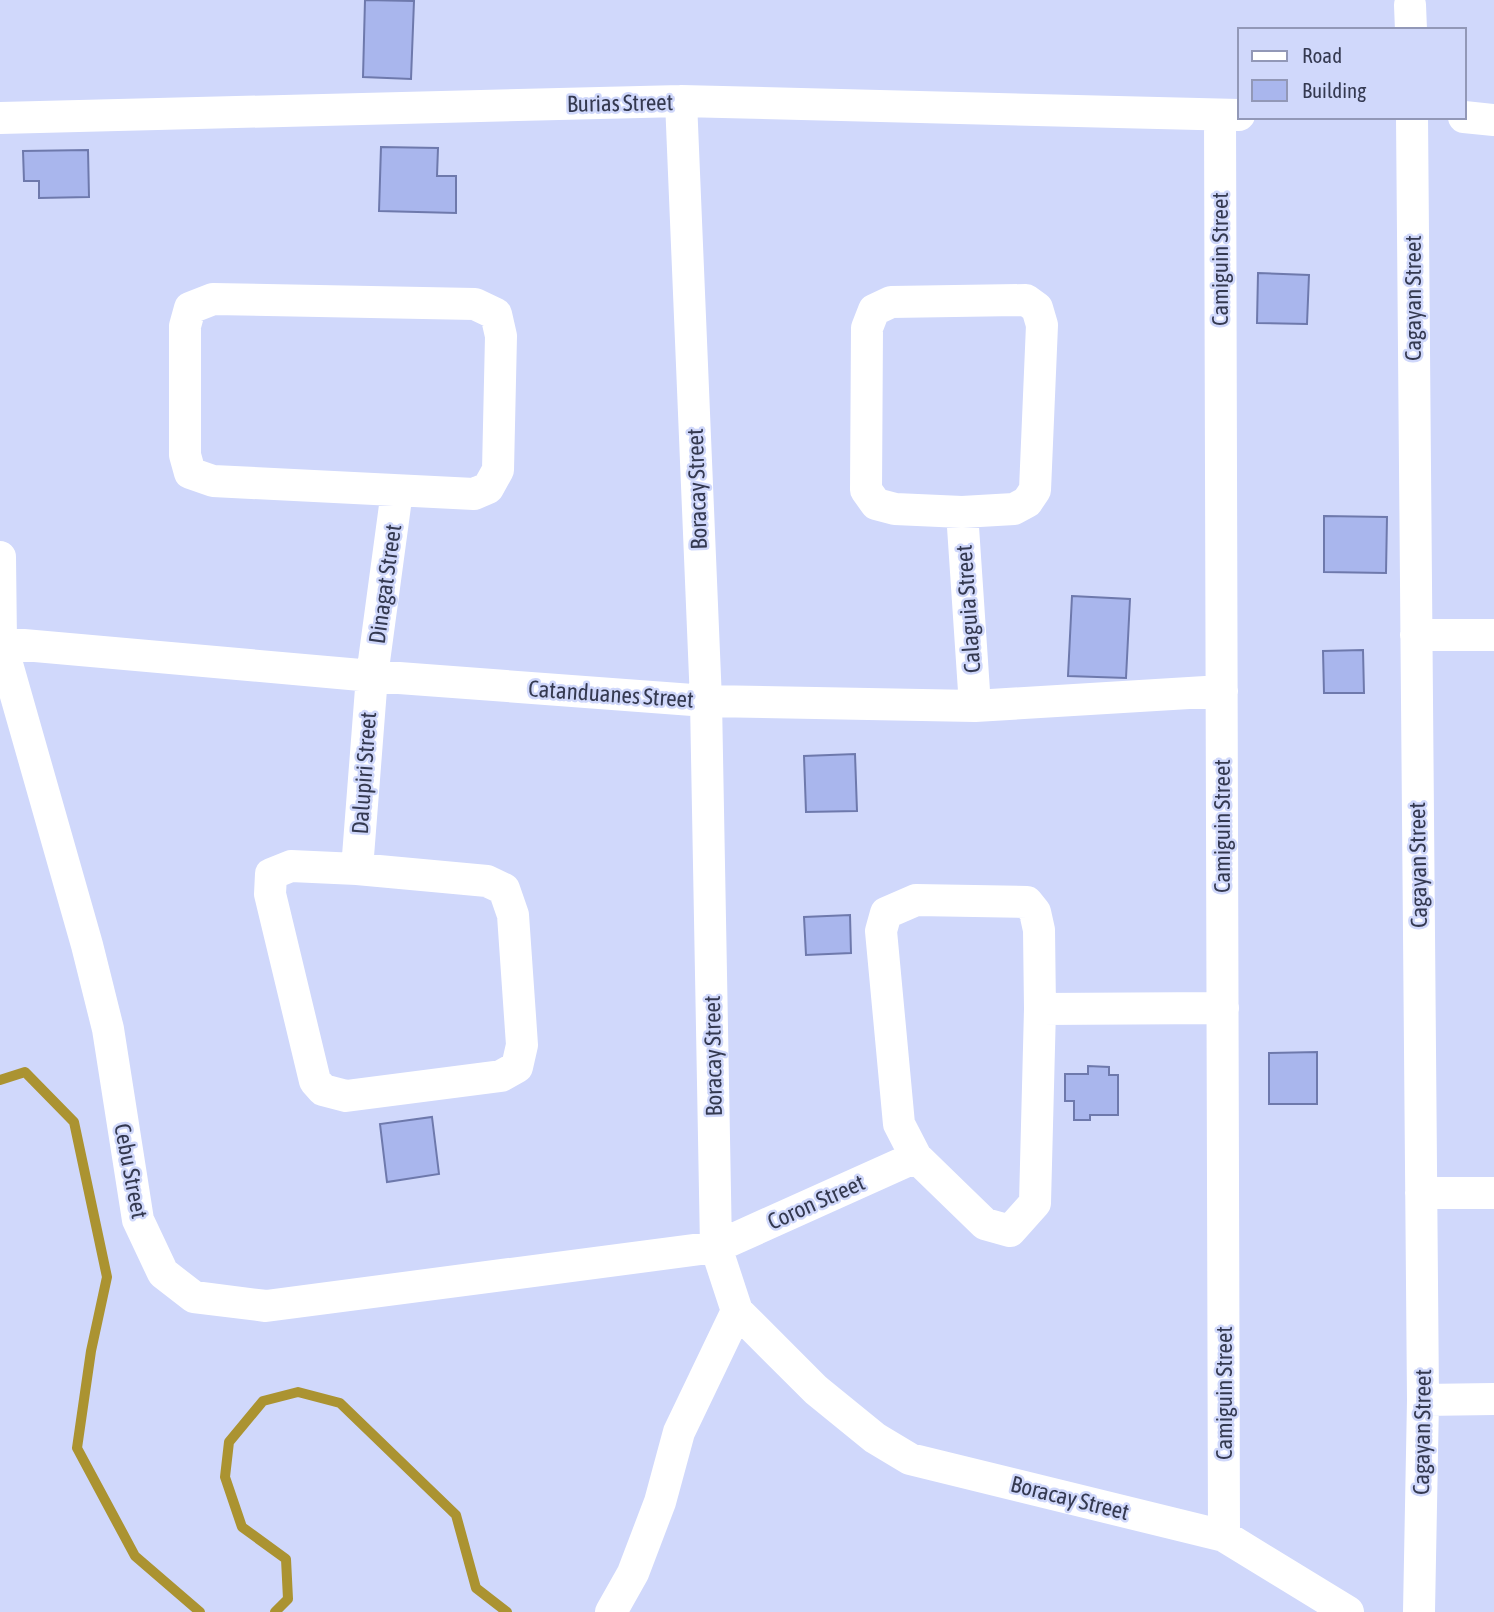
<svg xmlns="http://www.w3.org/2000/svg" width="1494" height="1612" font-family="'Asap Condensed',sans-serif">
<rect width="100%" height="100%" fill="#d0d8fb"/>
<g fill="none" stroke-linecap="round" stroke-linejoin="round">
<path stroke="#ab9331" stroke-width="10" d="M0 1080 25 1072 74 1122 107 1277 91 1351 77 1448 135 1556 200 1612
M275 1612 288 1599 286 1559 242 1527 225 1477 229 1442 263 1401 298 1392 340 1403 456 1515 476 1588 507 1612"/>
</g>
<path fill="#a9b6ed" stroke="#6e79ac" stroke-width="2" d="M365 0 414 1 411 79 363 77Z
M381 147 438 148 437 176H456V213L379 211Z
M88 150 89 197 39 198V181H24L23 151Z
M1258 273 1309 275 1307 324 1257 323Z
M1324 516 1387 517 1386 573 1324 572Z
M1072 596 1130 599 1126 678 1068 676Z
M1363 650 1364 693H1324L1323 651Z
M855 754 857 811 806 812 804 756Z
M850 915 851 953 806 955 804 917Z
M1317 1052V1104H1269V1053Z
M1088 1066 1109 1067V1075H1118V1115H1090V1120H1074V1101H1065V1074H1088Z
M432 1117 439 1174 387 1182 380 1124Z"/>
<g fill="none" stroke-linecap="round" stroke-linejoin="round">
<path stroke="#fff" stroke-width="32" d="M1410 5 1411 30
M681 101 706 701 716 1247 737 1311 816 1390 875 1438 910 1459 1224 1536 1348 1612
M1220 116 1224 1536
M1412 117 1423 1400 1419 1612
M1464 117 1494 120
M0 118 681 101 1239 115
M213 299 475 304 496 314 501 336 498 470 488 488 474 494 213 481 190 473 185 455V326L190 308Z
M1026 300 1037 308 1042 325 1035 490 1027 502 1014 509 962 512 895 509 876 504 866 490 867 328 874 310 891 302Z
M962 512 975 706
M0 557 1 643 87 945 108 1029 138 1220 163 1273 194 1297 266 1306 716 1247 916 1157
M1416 635H1494
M1 643 372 676 706 701 975 706 1222 691
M291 866 357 869 487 881 504 889 513 915 522 1045 517 1067 501 1076 346 1096 323 1090 315 1081 270 894 271 874Z
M357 869 372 676 397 491
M916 900 1027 902 1035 912 1039 930 1040 1009 1035 1203 1010 1231 985 1224 952 1192 916 1157 899 1124 881 931 886 913Z
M1040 1009 1223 1008
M1421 1193H1494
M1423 1400 1494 1399
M611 1612 633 1573 660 1502 679 1432 737 1311"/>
</g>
<g text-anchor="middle" stroke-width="5" stroke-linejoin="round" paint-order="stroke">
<g font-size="23" fill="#343950" stroke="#d0d8fb">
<text transform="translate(620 103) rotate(-1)" y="8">Burias Street</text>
<text transform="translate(1220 259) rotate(-90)" y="8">Camiguin Street</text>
<text transform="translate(1413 298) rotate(-90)" y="8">Cagayan Street</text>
<text transform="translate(697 489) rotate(-92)" y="8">Boracay Street</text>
<text transform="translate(385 584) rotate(-82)" y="8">Dinagat Street</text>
<text transform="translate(968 609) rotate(-94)" y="8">Calaguia Street</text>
<text transform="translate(611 694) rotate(4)" y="8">Catanduanes Street</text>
<text transform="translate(364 773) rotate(-86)" y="8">Dalupiri Street</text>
<text transform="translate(1222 826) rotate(-90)" y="8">Camiguin Street</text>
<text transform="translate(1418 865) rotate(-91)" y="8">Cagayan Street</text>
<text transform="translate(713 1056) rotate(-91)" y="8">Boracay Street</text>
<text transform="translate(131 1171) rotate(79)" y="8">Cebu Street</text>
<text transform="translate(816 1202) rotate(-24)" y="8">Coron Street</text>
<text transform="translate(1224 1393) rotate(-90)" y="8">Camiguin Street</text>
<text transform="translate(1422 1432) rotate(-89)" y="8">Cagayan Street</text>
<text transform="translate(1070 1498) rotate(14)" y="8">Boracay Street</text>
</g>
</g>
<rect x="1238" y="28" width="228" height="91" fill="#d0d8fb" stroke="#9298b7" stroke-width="2"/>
<rect x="1252" y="51" width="35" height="10" fill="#ffffff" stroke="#9298b7" stroke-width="2"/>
<text x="1302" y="63" font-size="21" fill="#343950">Road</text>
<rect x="1252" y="80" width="35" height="21" fill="#a9b6ed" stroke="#9298b7" stroke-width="2"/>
<text x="1302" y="98" font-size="21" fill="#343950">Building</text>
</svg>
